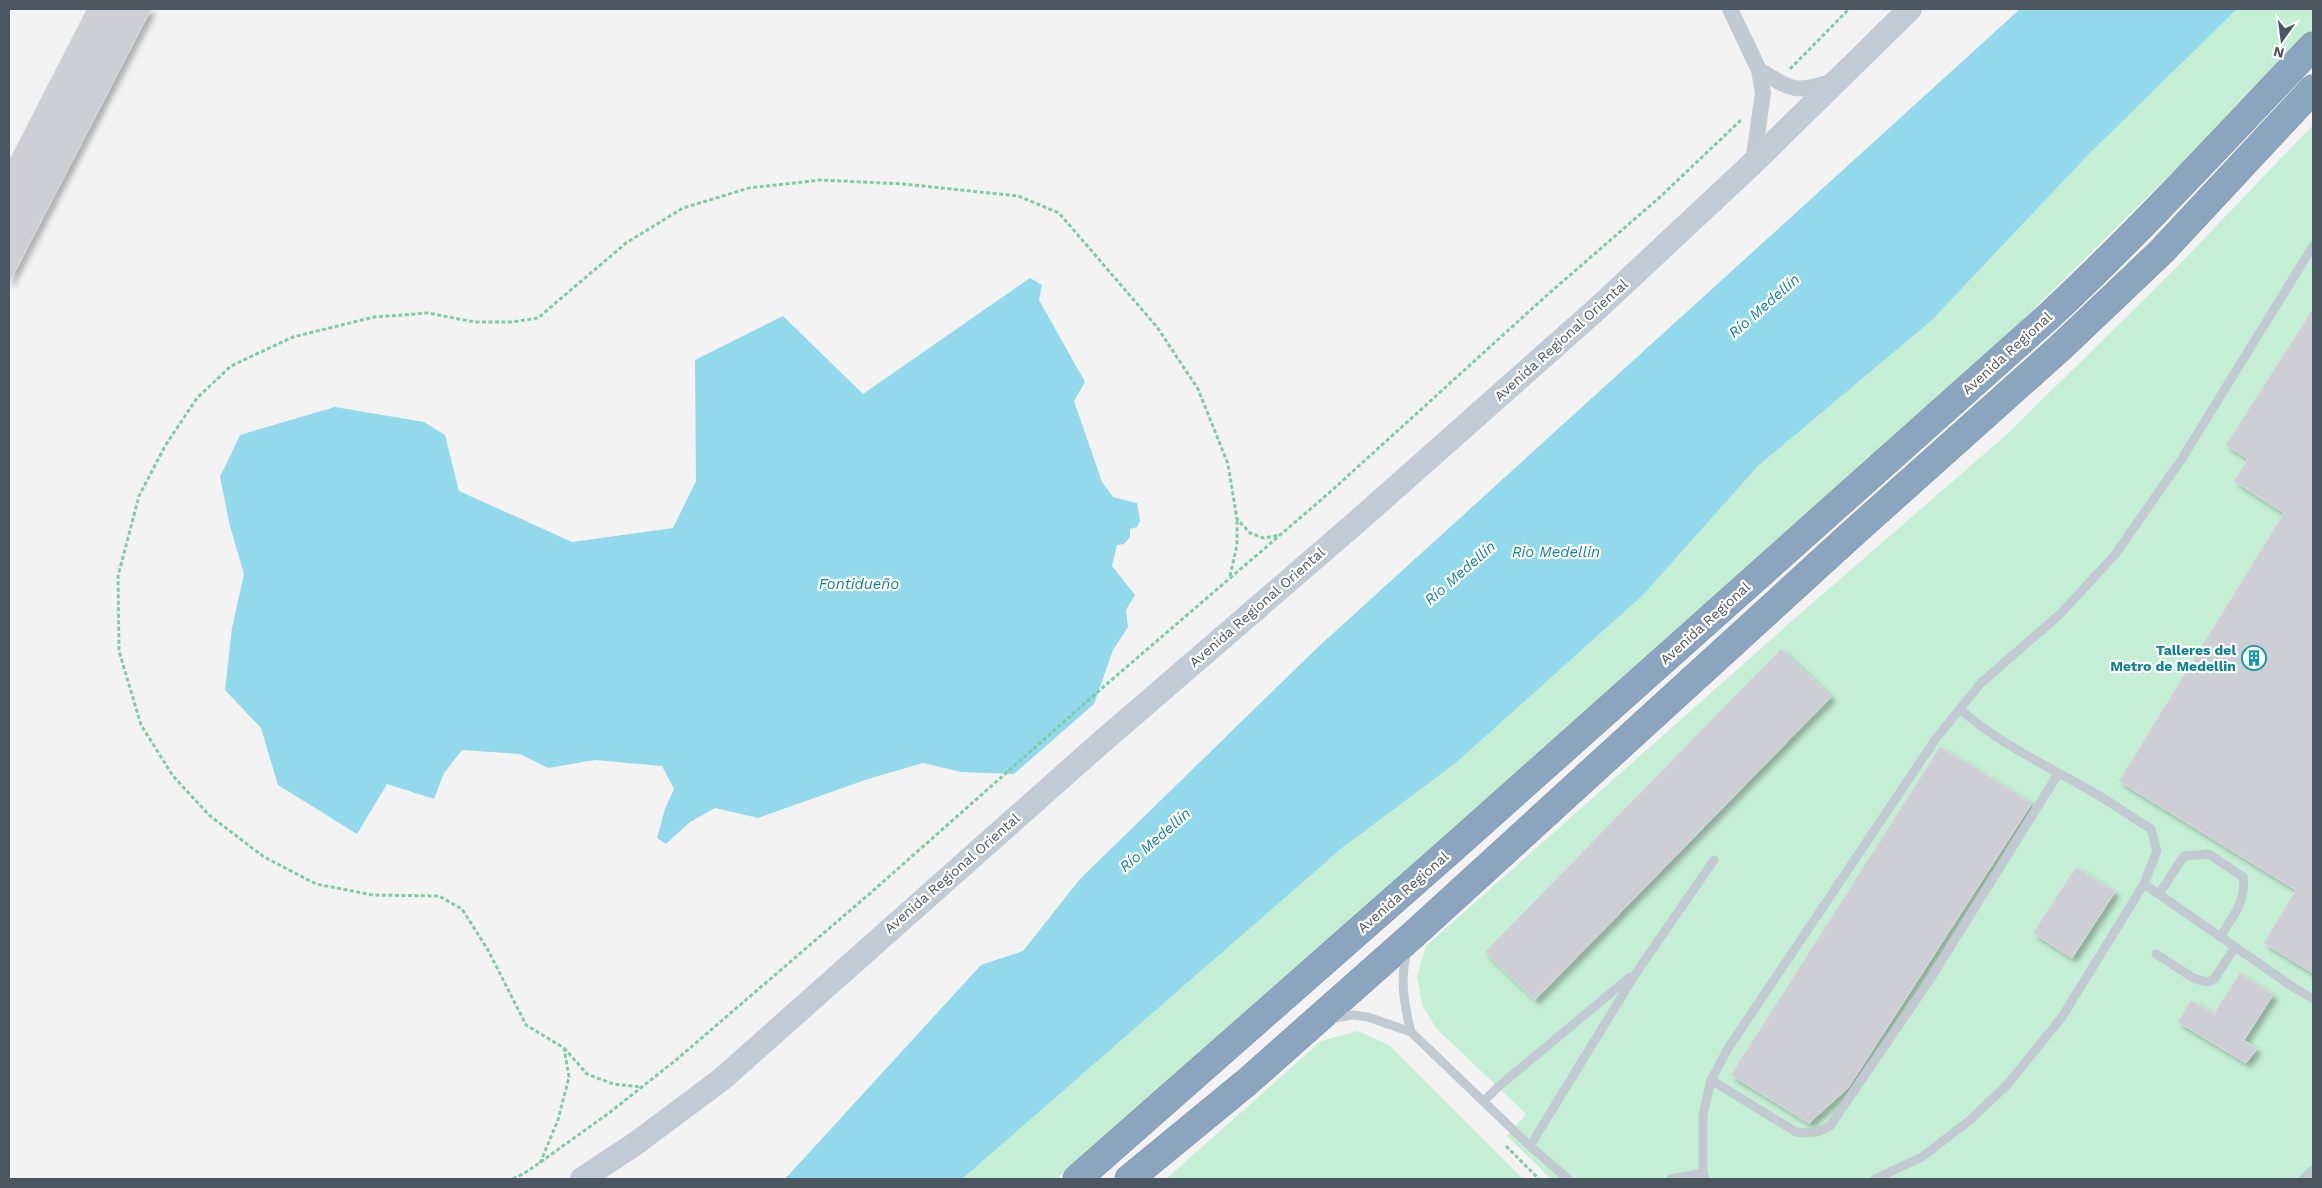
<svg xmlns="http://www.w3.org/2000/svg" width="2322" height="1188" font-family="'Work Sans',sans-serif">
<defs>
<filter id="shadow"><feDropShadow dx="4.5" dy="4.5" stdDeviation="2.5" flood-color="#0004"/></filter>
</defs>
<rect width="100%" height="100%" fill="#f4f3f3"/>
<path fill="#c4efd4" d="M2237 9H2313V29L2203 142 1981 361 1672 633 1510 780 1056 1179H962L1342 848 1457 762 1643 595 1758 466 1931 321 2088 155Z
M2313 125V1179H1551L1507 1136 1526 1114 1436 1028 1422 1005 1417 976 1426 946 1794 619 2005 436 2172 272Z
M1358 1031 1389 1045 1523 1179H1166L1321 1041Z"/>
<path fill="#92d9eb" d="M2020 9H2237L2088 155 1931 321 1758 466 1643 595 1457 762 1342 848 962 1179H785L981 965 1023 951 1080 879 1317 648Z
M1030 278 1042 285 1039 300 1085 382 1074 401 1102 482 1113 497 1137 503 1140 521 1137 527 1130 529V537L1124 544 1117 545 1112 566 1135 595 1126 610 1128 627 1113 650 1094 704 1014 774 961 772 923 763 868 779 758 818 715 808 690 822 666 844 657 838 665 809 674 789 662 766 595 760 548 768 520 754 462 750 444 773 434 799 387 784 357 834 278 785 261 728 225 690 232 628 244 574 230 526 220 477 240 435 335 407 424 422 445 435 459 491 572 542 673 528 696 481 695 360 783 316 863 394Z"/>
<path fill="#cdcfd4" stroke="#d7d9dd" filter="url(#shadow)" d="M87 9H151L9 283V161Z
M2313 309V973L2264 943 2296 890 2119 781 2284 513 2234 481 2248 459 2226 445Z
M1781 649 1831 697 1535 1000 1485 952Z
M1940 747 2032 803 1848 1088 1809 1123 1731 1075Z
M2076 867 2115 892 2072 958 2033 933Z
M2240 973 2273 995 2244 1040 2257 1049 2246 1063 2178 1022 2191 1000 2214 1014Z"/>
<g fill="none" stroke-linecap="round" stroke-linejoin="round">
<defs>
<path id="highway" d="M1077 1179 1454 847 2049 316C2141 230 2226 137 2313 46
M1129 1179 1247 1082 1413 935 1852 534 2061 347 2162 251 2313 89"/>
</defs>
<use href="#highway" stroke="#7790ab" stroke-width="29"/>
<path stroke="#7ccda4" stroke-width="3" stroke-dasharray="4 2.5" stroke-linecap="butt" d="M1790 69 1849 9
M1230 576 1237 545V519
M564 1048 587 1074 613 1084 642 1087
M1506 1146 1539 1179
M540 1163 558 1120 569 1077 564 1048 526 1025 488 950 462 909 439 896 373 895 316 884 264 857 209 815 173 776 141 725 119 651 118 576 139 496 165 446 197 398 231 366 293 337 374 317 428 313 475 322H512L538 318 626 243 683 208 749 188 821 180 904 184 1018 196 1059 213 1157 327 1198 389 1228 464 1237 519 1250 533 1264 538 1279 535
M513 1179 528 1171 609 1113 676 1060 875 889 1101 689 1329 493 1546 296 1660 197 1741 120"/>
<path stroke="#c1cad1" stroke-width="9" d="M2144 884 2293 987 2313 999
M2159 894 2184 856 2209 854 2243 877C2247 900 2232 918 2220 937
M1408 949C1399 977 1404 1004 1411 1032
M2156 954 2195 979 2208 982 2215 978 2235 947
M1330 1019 1353 1015 1368 1017 1411 1032 1530 1146 1568 1179
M1711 1080 1796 1132C1810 1134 1818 1133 1830 1126L1929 981 2058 774
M1484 1101 1498 1087 1630 977
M1530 1146 1636 973 1714 860
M1671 1179 1703 1173
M1705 1179 1703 1173V1115L1711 1080 1727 1050 1937 737 1981 683 2059 615 2114 556 2181 460 2313 246
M1875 1179 1922 1157 1970 1120 2007 1085 2062 1017 2144 884 2157 851 2151 829C2133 818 2115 805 2096 794 2050 767 2000 745 1960 709
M2303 1179 2313 1170"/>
<path stroke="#c1cad1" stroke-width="16" d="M1730 9 1759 70 1763 93 1753 163
M1759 70C1792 90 1796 94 1833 81"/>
<path stroke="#c1cbd5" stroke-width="24" d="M582 1179 635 1144 722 1079 1097 746 1359 520 1598 308 1753 163 1910 9"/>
<use href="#highway" stroke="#8ca5bf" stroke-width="28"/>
</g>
<defs>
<symbol id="building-ring" viewBox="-11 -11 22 22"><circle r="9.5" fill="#fff" stroke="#0f9aa8" stroke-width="1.5"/><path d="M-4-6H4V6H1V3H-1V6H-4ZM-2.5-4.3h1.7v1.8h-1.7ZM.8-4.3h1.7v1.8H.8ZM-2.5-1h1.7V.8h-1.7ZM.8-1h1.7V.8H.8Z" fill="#0f9aa8"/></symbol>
</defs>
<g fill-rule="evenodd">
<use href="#building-ring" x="2240" y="644" width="28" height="28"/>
</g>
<g text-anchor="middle" stroke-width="4.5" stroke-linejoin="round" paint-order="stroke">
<g font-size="14" fill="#4a5660" stroke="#fff">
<text transform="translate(1561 340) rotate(-42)" y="5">Avenida Regional Oriental</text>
<text transform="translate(2007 353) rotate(-42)" y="5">Avenida Regional</text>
<text transform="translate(1257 607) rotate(-41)" y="5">Avenida Regional Oriental</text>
<text transform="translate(1705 623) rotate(-42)" y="5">Avenida Regional</text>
<text transform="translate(952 873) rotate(-41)" y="5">Avenida Regional Oriental</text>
<text transform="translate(1403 892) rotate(-41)" y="5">Avenida Regional</text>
</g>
<g font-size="14" font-weight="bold" fill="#0d838f" stroke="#fff" text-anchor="end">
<text x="2236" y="655">Talleres del<tspan x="2236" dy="16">Metro de Medellin</tspan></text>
</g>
<g font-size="15" font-style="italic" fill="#11819c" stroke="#fff">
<text transform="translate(1764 306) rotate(-41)" y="5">Río Medellín</text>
<text x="1556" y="557">Rio Medellin</text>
<text transform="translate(1460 573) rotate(-41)" y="5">Río Medellín</text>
<text x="859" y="589">Fontidueño</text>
<text transform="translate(1155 840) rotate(-41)" y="5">Río Medellín</text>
</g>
</g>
<rect width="2322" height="1188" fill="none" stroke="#4a5660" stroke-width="20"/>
<g transform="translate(2282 40) rotate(194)" stroke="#ffffff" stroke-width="4" paint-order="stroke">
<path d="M0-4L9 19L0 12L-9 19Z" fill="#4a5660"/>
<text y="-8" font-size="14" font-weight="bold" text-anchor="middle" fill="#4a5660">N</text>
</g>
</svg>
